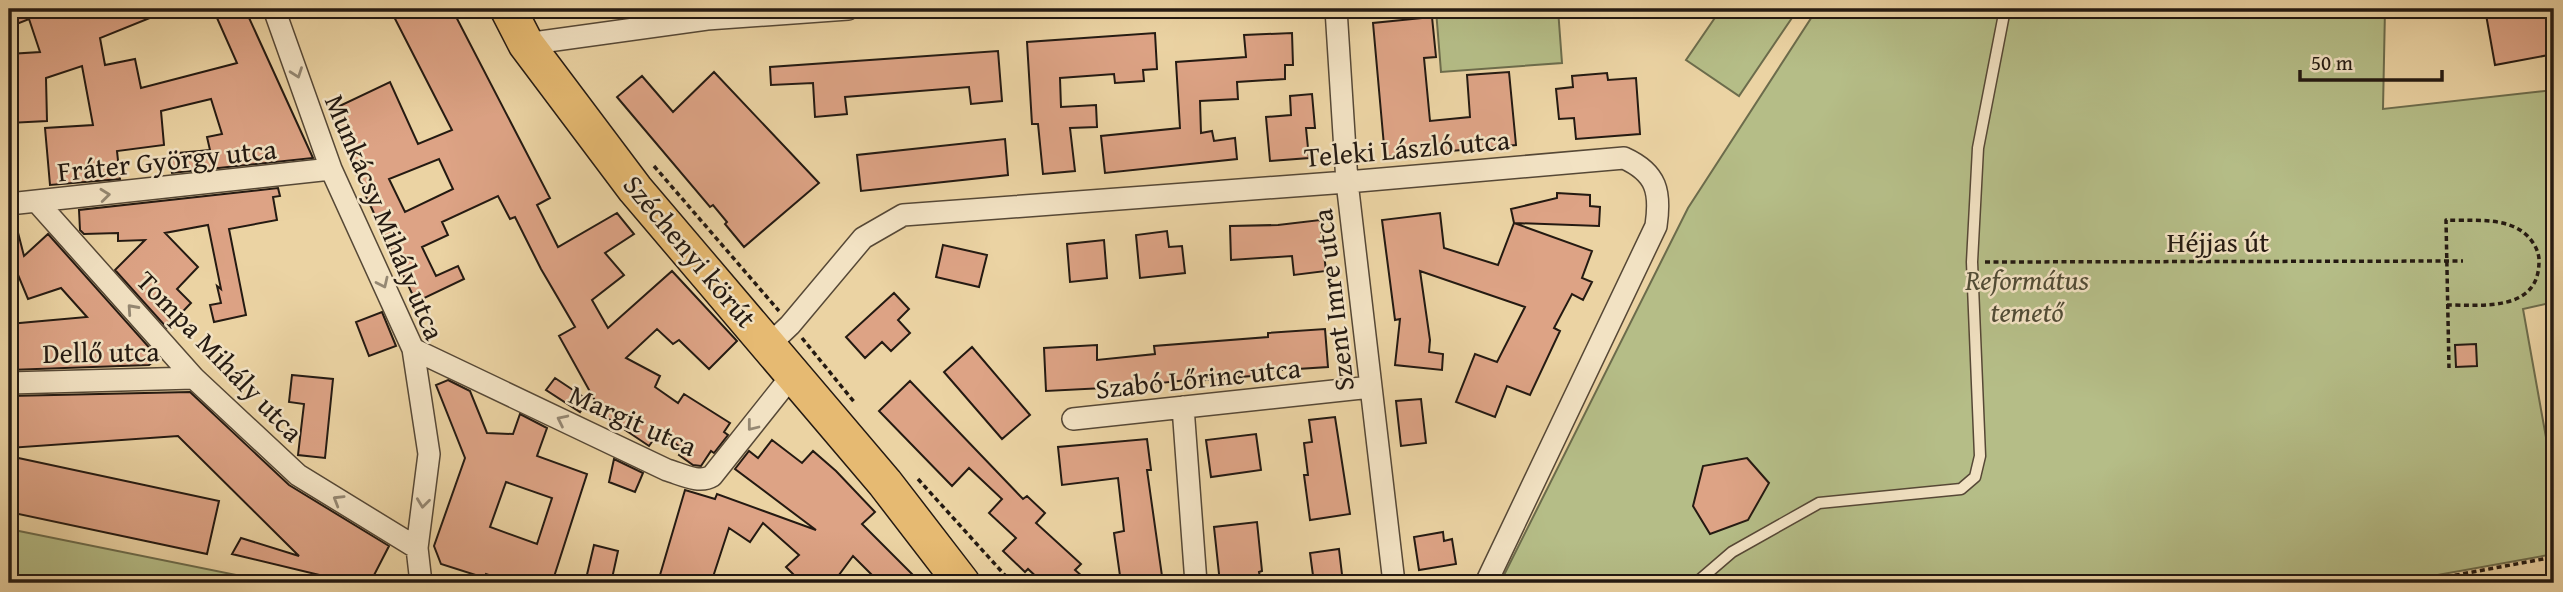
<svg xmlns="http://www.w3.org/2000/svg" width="2563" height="592" font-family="'Gentium Book Plus',serif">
<rect width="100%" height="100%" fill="#ebd3a3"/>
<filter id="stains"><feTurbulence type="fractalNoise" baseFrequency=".00286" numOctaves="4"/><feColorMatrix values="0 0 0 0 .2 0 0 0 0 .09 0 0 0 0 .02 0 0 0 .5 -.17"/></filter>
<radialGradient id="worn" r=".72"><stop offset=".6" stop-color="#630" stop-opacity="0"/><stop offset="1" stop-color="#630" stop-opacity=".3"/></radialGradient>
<path fill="#b5bd87" stroke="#6c6c4c" stroke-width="2" d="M1455 9H1558L1562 63 1441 72 1436 10Z
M1721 9H1798L1739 96 1686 60Z
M1817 9H2385L2383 109 2554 90V302L2523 309 2554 482V554L2393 583H1500L1688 208Z
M9 529 276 583H9Z"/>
<path fill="#dda385" stroke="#241a12" stroke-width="2" fill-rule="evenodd" d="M9 9H172L100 38 105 65 135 59 141 88 237 63 213 9H245L313 158 172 173 168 154 210 150 207 137 222 134 211 99 161 111 164 145 117 151 120 179 50 185 45 128 93 125 82 66 46 78 47 121 9 123V54L40 52 29 19 9 27Z
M390 9H452L550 198 537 205 558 247 617 213 634 234 605 253 624 275 592 300 608 328 672 271 737 341 709 369 679 340 673 344 657 329 626 358 660 376 655 387 678 403 684 394 730 423 724 432 728 435 714 453 711 451 701 466 693 465 679 455 683 449 659 432 649 446 603 415 559 336 575 327 541 269 515 217 510 219 498 196 442 222 448 235 422 247 436 276 458 266 464 279 416 302 363 190 329 111 390 82 418 144 452 130ZM439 159 453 189 405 212 389 179Z
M2485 9H2554V54L2495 65Z
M1432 17 1436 57 1424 58 1430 121 1470 117 1467 75 1509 72 1516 145 1385 157 1373 23Z
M1155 33 1157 69 1143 70 1144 81 1115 83 1114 74 1060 78 1061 107 1096 105 1097 127 1070 128 1075 171 1043 174 1038 124H1032L1027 42Z
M1292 33 1293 65H1285V79L1237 82 1238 99 1200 101 1201 133 1212 131 1214 141 1235 138 1237 159 1105 173 1101 136 1180 128 1176 62 1246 57 1244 35Z
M998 51 1002 101 971 104 969 87 845 97 847 114 815 117 813 83 771 85 770 67Z
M714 72 819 183 744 247 725 224 727 222 713 205 710 207 617 97 642 76 673 112Z
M1607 73 1608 80 1636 78 1640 134 1576 139 1574 118 1559 119 1556 89 1573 87 1572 76Z
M1312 94 1315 128H1306L1309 158 1270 161 1266 117 1291 115 1290 96Z
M1005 139 1008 175 861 191 857 155Z
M278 188 280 196 273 197 277 220 229 229 246 315 214 322 210 305 221 303 217 286 221 289 208 225 165 233 198 267 177 289 191 303 167 328 115 270 145 240 118 241V233L84 234 80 230 79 210Z
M1557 193 1590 195V206L1600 207 1599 226 1514 223 1511 209 1557 198Z
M1440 213 1444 248 1498 265 1514 223 1592 251 1582 278 1592 282 1583 300 1572 294 1554 328 1560 331 1530 395 1507 386 1495 417 1456 402 1475 354 1497 362 1525 307 1420 271 1430 340 1429 352 1443 354 1442 370 1395 365 1400 319 1395 320 1382 220Z
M9 217H14L24 256 48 234 155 354 154 361 149 365 9 370V324L87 317 61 288 28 299 16 270 9 272Z
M1320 220 1326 271 1294 275 1292 256 1231 260 1230 226 1278 225Z
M1167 231 1169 247 1182 246 1185 273 1140 278 1136 235Z
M1104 240 1107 278 1070 282 1067 244Z
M943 245 987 255 979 287 936 277Z
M894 293 909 309 898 320 910 333 891 351 882 342 865 358 846 337Z
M382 312 396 346 369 356 356 322Z
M1325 329 1328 367 1251 372V376L1196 381V379L1124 387 1046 391 1044 348 1097 345V360L1155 354 1154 346 1268 337V333Z
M2476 344 2477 366 2456 367 2455 345Z
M972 347 1030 415 1002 439 944 372Z
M292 375 333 379 325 458 298 455 304 404 289 402Z
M555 378 588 400 580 412 546 390Z
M448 380 470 391 487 433 513 434 520 414 547 428 537 456 587 474 552 583H513L486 574 485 578 441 564 434 546 465 458 436 385ZM506 482 552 498 537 544 490 527Z
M910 381 1023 499 1027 496 1045 513 1036 523 1081 564 1075 570 1090 583H1043L1028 569 1025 572 1003 551 1016 538 989 513 1002 499 969 468 952 486 879 411Z
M190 392 289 485 389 546 370 583 332 578 232 554 241 538 299 556 178 436 9 448V396Z
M1421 399 1426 443 1401 446 1396 401Z
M1335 417 1350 514 1310 520 1304 475H1308L1304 443 1312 442 1309 420Z
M1256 434 1261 470 1211 477 1206 440Z
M1147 439 1151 470H1147L1163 583H1121L1114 533 1124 531 1118 478 1062 485 1058 447Z
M772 440 802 463 813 451 836 471 875 512 862 524 921 583H880L853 556 833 583H802L786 567 799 555 763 523 750 542 729 528 711 583H687L660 575 685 490 715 499 717 494 816 530 735 469 749 451 758 458Z
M9 456 219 501 207 554 9 512Z
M1747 458 1769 483 1748 520 1710 534 1693 506 1703 466Z
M614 459 643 473 635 492 609 482Z
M1257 522 1262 571 1259 572 1261 583H1220L1214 527Z
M1443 532 1444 541 1452 539 1456 564 1419 570 1414 537Z
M594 545 618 551 611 583H585Z
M1339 549 1343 583H1314L1310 553Z"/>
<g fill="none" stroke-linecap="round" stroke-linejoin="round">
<defs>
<path id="service" d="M1696 583 1732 552 1819 503 1961 489 1975 477 1980 456 1972 262 1978 148 2005 9"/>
<path id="minor" d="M274 9 331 169 413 349 429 454 417 548 421 583
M1336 9 1347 182 1394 583
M526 44 707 19 848 9
M38 203 194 378 298 475 417 548
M9 204 331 169
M769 345 790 325 863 238 903 215 1347 182 1624 158C1657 173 1661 192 1656 226L1486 583
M413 349 667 470C681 474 699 484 712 476L794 373
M9 383 194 378
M1183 407 1196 583
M1073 419 1371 387"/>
<path id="primary" d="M508 9 526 44 635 189 885 483 962 583"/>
</defs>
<use href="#service" stroke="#564836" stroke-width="13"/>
<use href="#minor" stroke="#564836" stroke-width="24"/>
<use href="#primary" stroke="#241a12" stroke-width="38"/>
<path stroke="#241a12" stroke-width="3.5" stroke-dasharray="5 3.5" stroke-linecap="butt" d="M654 166 779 311
M1985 262 2463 261
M2447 305C2483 305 2540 312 2539 260 2539 249 2530 236 2520 230 2499 217 2468 221 2446 220L2449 368
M802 338 855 403
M918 479 1012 583
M2413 583 2554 557"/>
<use href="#service" stroke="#f2e2c3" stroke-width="10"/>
<use href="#minor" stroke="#f2e2c3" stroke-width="21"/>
<use href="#primary" stroke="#e6ba72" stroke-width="35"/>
</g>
<defs><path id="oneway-chevron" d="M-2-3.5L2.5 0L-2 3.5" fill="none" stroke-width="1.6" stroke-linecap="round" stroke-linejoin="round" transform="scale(1.75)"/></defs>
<g stroke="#958873">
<use href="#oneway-chevron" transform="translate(297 73) rotate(70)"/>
<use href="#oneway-chevron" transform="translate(105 195) rotate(-6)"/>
<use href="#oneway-chevron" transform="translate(383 283) rotate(65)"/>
<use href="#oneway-chevron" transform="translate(132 309) rotate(-132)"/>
<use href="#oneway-chevron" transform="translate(562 420) rotate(-154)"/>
<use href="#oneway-chevron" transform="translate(752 426) rotate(128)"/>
<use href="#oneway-chevron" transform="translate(338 500) rotate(-149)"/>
<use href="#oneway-chevron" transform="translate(423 503) rotate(97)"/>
</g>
<g text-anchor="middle" stroke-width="5" stroke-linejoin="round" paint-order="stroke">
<g font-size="28" fill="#241a12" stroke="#f2e2c3">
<text transform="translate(1407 148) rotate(-5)" y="10">Teleki László utca</text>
<text transform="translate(167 160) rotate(-6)" y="10">Fráter György utca</text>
<text transform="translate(385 217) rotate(67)" y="10">Munkácsy Mihály utca</text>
<text x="2218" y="252">Héjjas út</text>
<text transform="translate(690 251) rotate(50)" y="10">Széchenyi körút</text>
<text transform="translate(1333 300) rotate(-97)" y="10">Szent Imre utca</text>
<text transform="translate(101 352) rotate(-1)" y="10">Dellő utca</text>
<text transform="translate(220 356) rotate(46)" y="10">Tompa Mihály utca</text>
<text transform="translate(1198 378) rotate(-6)" y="10">Szabó Lőrinc utca</text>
<text transform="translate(633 420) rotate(24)" y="10">Margit utca</text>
</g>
<g font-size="28" font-style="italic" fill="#504b35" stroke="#f2e2c3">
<text x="2027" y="290">Református<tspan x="2027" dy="32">temető</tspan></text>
</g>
</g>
<rect width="2563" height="592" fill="none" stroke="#ebd3a3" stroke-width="35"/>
<rect x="10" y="10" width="2542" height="571" fill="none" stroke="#241a12" stroke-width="3.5"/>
<rect x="18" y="18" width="2528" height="557" fill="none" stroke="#241a12" stroke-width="2"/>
<path d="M2300 70v10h142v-10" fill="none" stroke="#241a12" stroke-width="3.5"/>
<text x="2311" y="70" font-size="21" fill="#241a12" stroke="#f2e2c3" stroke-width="5" paint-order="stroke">50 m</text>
<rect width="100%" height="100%" filter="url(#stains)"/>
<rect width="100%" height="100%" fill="url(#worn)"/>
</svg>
